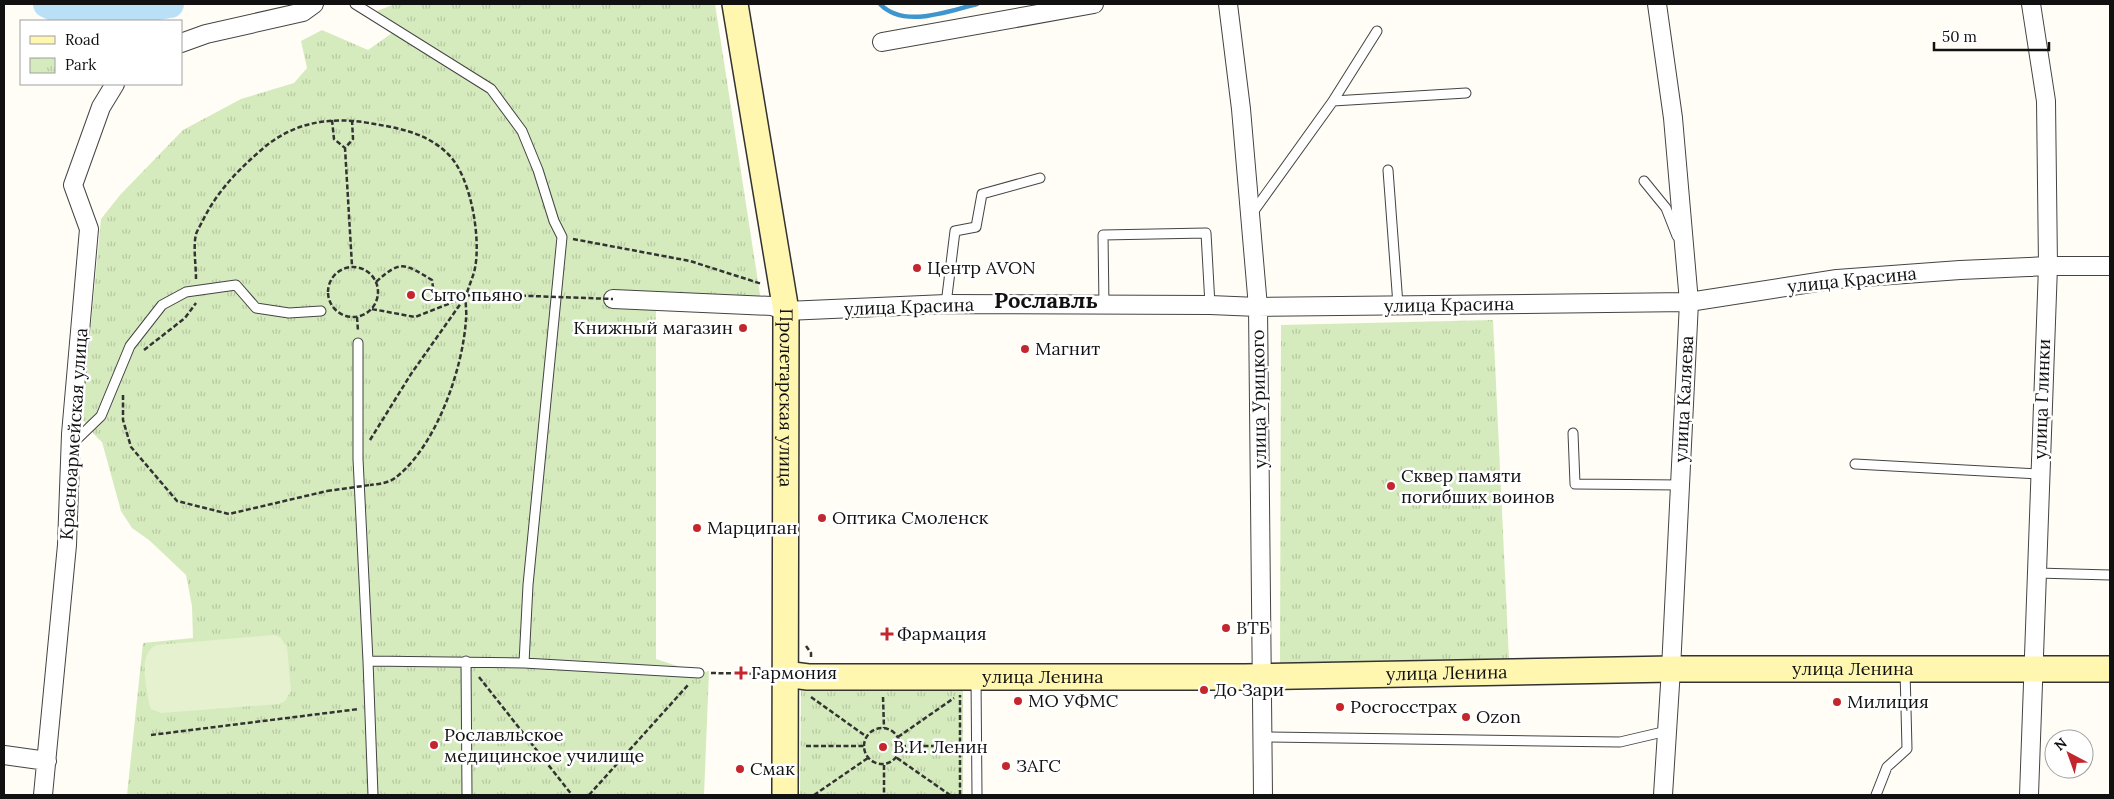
<svg xmlns="http://www.w3.org/2000/svg" width="2114" height="799" font-family="Lora,serif">
<defs>
<pattern id="park-tufts" width="24" height="20" patternUnits="userSpaceOnUse" patternTransform="scale(1.25)"><rect width="24" height="20" fill="#d5ebbd"/><path d="M3 7l-1-3M5 7V3M7 7l1-3M15 17l-1-3M17 17v-4M19 17l1-3" fill="none" stroke="#b6c8a1"/></pattern>
</defs>
<rect width="100%" height="100%" fill="#fffdf5"/>
<path fill="url(#park-tufts)" d="M395 4H715L761 301 656 304V659L699 673 709 671 704 795H127L143 643 193 638 192 606 186 575 149 540 132 528 121 511 102 442C93 435 90 427 82 419L101 219 120 195 183 130 241 99 294 83 307 68 301 41 322 30 368 50 395 31 377 11Z
M1493 320 1509 660 1280 663 1281 325Z
M801 690 963 691V795H800Z"/>
<path fill="#e6f2cf" d="M274 635 280 637 287 647 291 691 285 701 279 704 161 713 151 709 149 704C147 686 137 655 156 645Z"/>
<g fill="none" stroke-linecap="round" stroke-linejoin="round">
<path stroke="#3f96cf" stroke-width="4.5" d="M880 4C904 29 948 11 977 4"/>
<path stroke="#b9e0f7" stroke-width="28" d="M47 4C81 22 134 10 170 4"/>
<defs>
<path id="lane" d="M355 4 491 89 522 131 538 170 554 221 562 237 528 585 524 663
M1333 101 1377 31
M1388 170 1398 305
M1644 181 1666 208 1677 236
M1251 215 1333 101 1466 93
M946 304 955 231 976 227 982 194 1040 178
M1104 305 1103 235 1206 233 1210 305
M358 343V459L368 661
M1573 433 1575 484 1680 485
M71 445 101 416 130 346 162 305 186 292 236 285 256 308 289 313 321 311
M1855 464 2039 474
M2037 573 2110 575
M466 661 467 795
M976 678 977 795
M1263 737 1620 742 1667 731
M373 795 368 661 524 663 699 673
M1876 795 1887 767 1907 749 1905 670"/>
<path id="street" d="M1228 4 1241 109 1258 307 1263 795
M1657 4 1673 118 1689 302 1671 669 1663 795
M882 42 1094 4
M181 43 206 34 303 12 314 4
M613 299 772 306 786 311 946 304 1210 305 1258 307 1689 302 1837 279 1960 270 2048 266H2110
M4 755 47 761
M43 795 67 545 71 434 89 229 73 185 101 107 115 84
M2029 795 2048 266 2046 101 2031 4"/>
<g id="secondary">
<path id="s1" d="M735 4 786 311 785 795"/>
<path id="s2" d="M785 674 808 677H1245L1671 669H2110"/>
</g>
</defs>
<use href="#lane" stroke="#444" stroke-width="11"/>
<use href="#street" stroke="#444" stroke-width="20"/>
<use href="#secondary" stroke="#333" stroke-width="28"/>
<path stroke="#333" stroke-width="2.5" stroke-dasharray="5 2.5" stroke-linecap="butt" d="M332 120 334 139 345 148
M352 120 353 139 345 148 352 266
M573 239 690 261 762 284
M328 292a25 25 0 1 1 50 0a25 25 0 1 1-50 0Z
M196 279C196 265 193 247 196 234 198 229 201 224 203 220 217 192 237 171 260 151 291 123 328 116 369 123 397 128 426 132 448 154 471 176 481 238 475 268 473 278 468 287 466 297 465 304 467 312 466 319 463 369 436 447 395 478 388 483 379 484 370 485
M376 282C401 259 405 264 432 280L434 295 444 300 466 296
M372 309 415 317 461 299
M357 317 358 331
M144 350 185 318 196 303
M123 395V420L131 447 177 501 229 514 327 491
M370 440 411 374 466 296 476 294
M806 646 811 653V657
M711 673 765 674
M479 677 572 795
M811 697 867 737
M883 697 884 728
M864 746a18 18 0 1 1 36 0a18 18 0 1 1-36 0Z
M151 735 359 709
M898 737 954 698
M806 746H864
M901 746H960
M897 758 950 795
M884 765V795
M589 795 688 685
M814 795 868 758
M960 795V695"/>
<use href="#lane" stroke="#fff" stroke-width="9"/>
<use href="#street" stroke="#fff" stroke-width="18"/>
<use href="#secondary" stroke="#fff6b0" stroke-width="25"/>
<path stroke="#333" stroke-width="2.5" stroke-dasharray="5 2.5" stroke-linecap="butt" d="M476 294 613 299
M327 491 370 485"/>
</g>
<g fill="#c4262e" stroke="#fff" stroke-width="2">
<circle cx="917" cy="268" r="5"/>
<circle cx="411" cy="295" r="5"/>
<circle cx="743" cy="328" r="5"/>
<circle cx="1025" cy="349" r="5"/>
<circle cx="1391" cy="486" r="5"/>
<circle cx="822" cy="518" r="5"/>
<circle cx="697" cy="528" r="5"/>
<circle cx="1226" cy="628" r="5"/>
<path d="M884.5 626.5h5v5h5v5h-5v5h-5v-5h-5v-5h5z"/>
<path d="M738.5 665.5h5v5h5v5h-5v5h-5v-5h-5v-5h5z"/>
<circle cx="1204" cy="690" r="5"/>
<circle cx="1018" cy="701" r="5"/>
<circle cx="1837" cy="702" r="5"/>
<circle cx="1340" cy="707" r="5"/>
<circle cx="1466" cy="717" r="5"/>
<circle cx="434" cy="745" r="5"/>
<circle cx="883" cy="747" r="5"/>
<circle cx="1006" cy="766" r="5"/>
<circle cx="740" cy="769" r="5"/>
</g>
<g text-anchor="middle" stroke-width="5" stroke-linejoin="round" paint-order="stroke">
<g font-size="18" fill="#111" stroke="#fff" text-anchor="start">
<text x="927" y="274">Центр AVON</text>
<text x="421" y="301">Сыто пьяно</text>
<text x="733" y="334" text-anchor="end">Книжный магазин</text>
<text x="1035" y="355">Магнит</text>
<text x="1401" y="482">Сквер памяти<tspan x="1401" dy="21">погибших воинов</tspan></text>
<text x="832" y="524">Оптика Смоленск</text>
<text x="707" y="534">Марципан</text>
<text x="1236" y="634">ВТБ</text>
<text x="897" y="640">Фармация</text>
<text x="751" y="679">Гармония</text>
<text x="1214" y="696">До Зари</text>
<text x="1028" y="707">МО УФМС</text>
<text x="1847" y="708">Милиция</text>
<text x="1350" y="713">Росгосстрах</text>
<text x="1476" y="723">Ozon</text>
<text x="444" y="741">Рославльское<tspan x="444" dy="21">медицинское училище</tspan></text>
<text x="893" y="753">В.И. Ленин</text>
<text x="1016" y="772">ЗАГС</text>
<text x="750" y="775">Смак</text>
</g>
<g font-size="18" fill="#111" stroke="#fff">
<text transform="translate(1852 280) rotate(-6)" y="6">улица Красина</text>
<text transform="translate(1449 305) rotate(-1)" y="6">улица Красина</text>
<text transform="translate(909 307) rotate(-2)" y="6">улица Красина</text>
<text dy="6" stroke="none"><textPath href="#s1" startOffset="398">Пролетарская улица</textPath></text>
<text transform="translate(1259 399) rotate(-91)" y="6">улица Урицкого</text>
<text transform="translate(1684 399) rotate(-87)" y="6">улица Каляева</text>
<text transform="translate(2042 399) rotate(-88)" y="6">улица Глинки</text>
<text transform="translate(74 434) rotate(-86)" y="6">Красноармейская улица</text>
<text dy="6" stroke="none"><textPath href="#s2" startOffset="1068">улица Ленина</textPath></text>
<text dy="6" stroke="none"><textPath href="#s2" startOffset="662">улица Ленина</textPath></text>
<text dy="6" stroke="none"><textPath href="#s2" startOffset="258">улица Ленина</textPath></text>
</g>
<g font-size="22" font-weight="bold" fill="#111" stroke="#fff">
<text x="1046" y="308">Рославль</text>
</g>
</g>
<rect width="2114" height="799" fill="none" stroke="#111111" stroke-width="10"/>
<rect x="20" y="20" width="162" height="65" fill="#ffffff" stroke="#a0a0a0"/>
<rect x="30" y="36" width="25" height="8" fill="#fff6b0" stroke="#a0a0a0"/>
<text x="65" y="45" font-size="15" fill="#111111">Road</text>
<rect x="30" y="58" width="25" height="15" fill="url(#park-tufts)" stroke="#a0a0a0"/>
<text x="65" y="70" font-size="15" fill="#111111">Park</text>
<g transform="translate(2069 754) rotate(319)"><circle r="24" fill="#ffffff" stroke="#a0a0a0"/>
<path d="M0-4L9 19L0 12L-9 19Z" fill="#c4262e"/>
<text y="-8" font-size="14" font-weight="bold" text-anchor="middle" fill="#111111">N</text>
</g>
<path d="M1934 42v8h115v-8" fill="none" stroke="#111111" stroke-width="2.5"/>
<text x="1942" y="42" font-size="15" fill="#111111" stroke="#ffffff" stroke-width="4" paint-order="stroke">50 m</text>
</svg>
